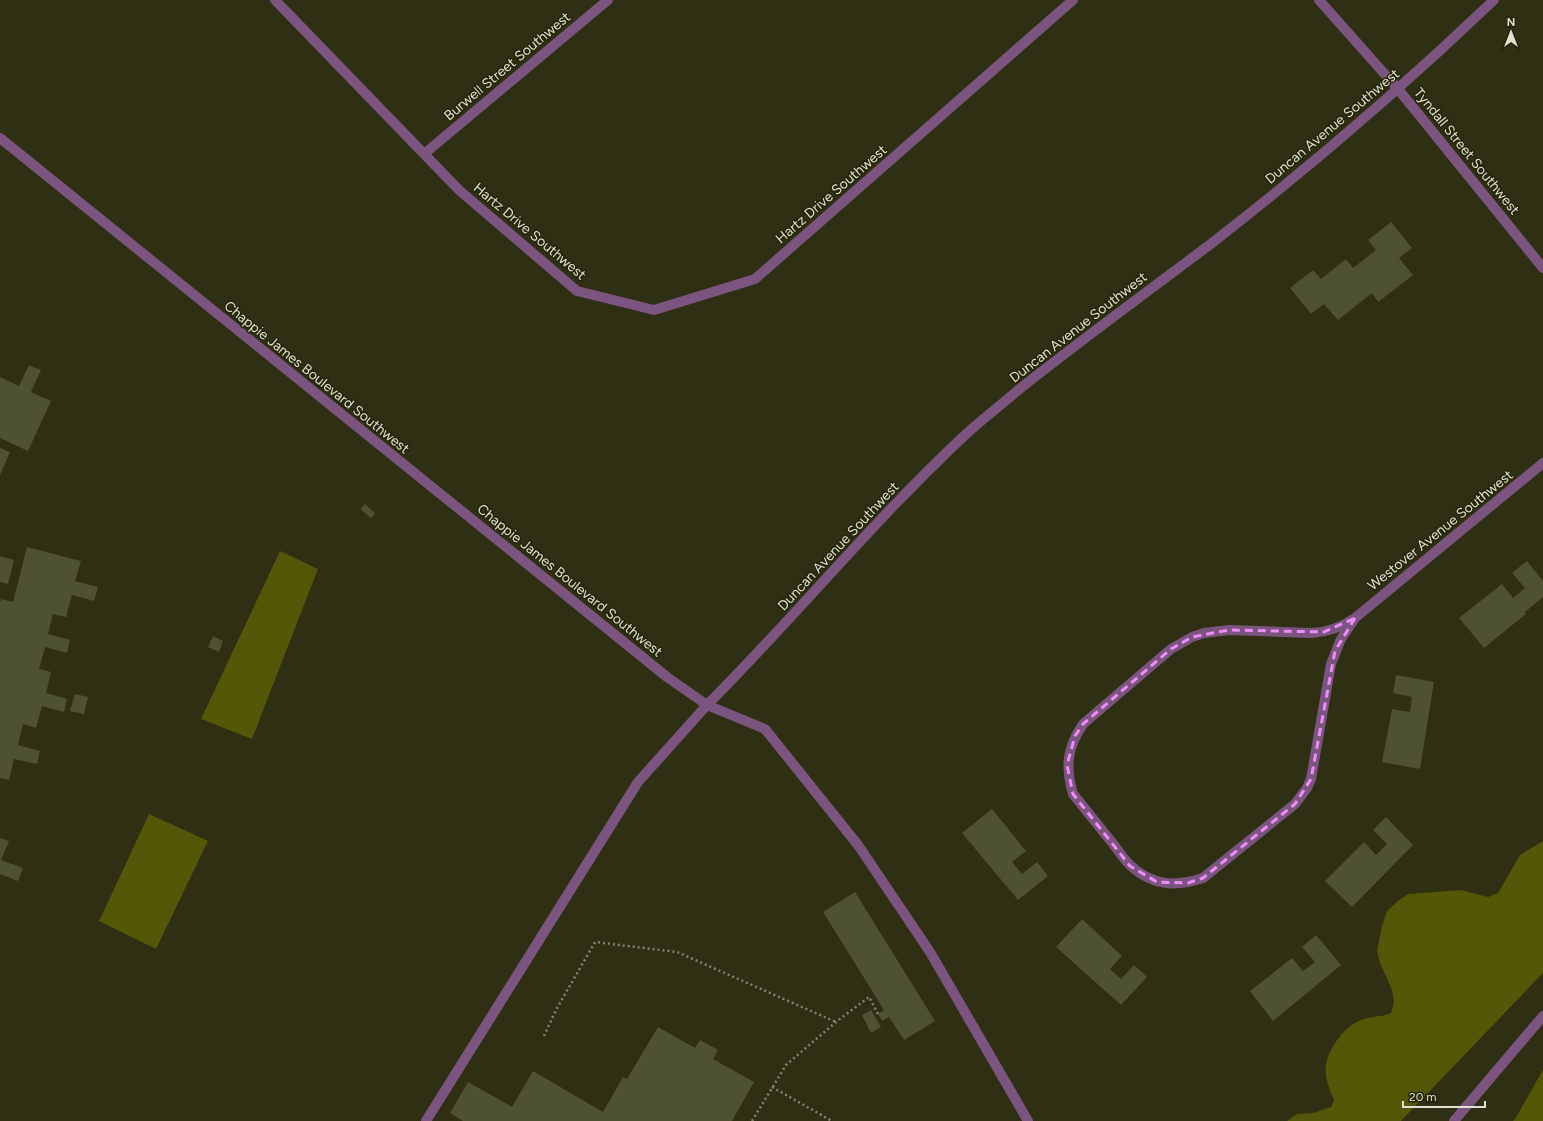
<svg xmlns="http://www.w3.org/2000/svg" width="1543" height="1121" font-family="Figtree,sans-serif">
<rect width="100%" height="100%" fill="#2e2f13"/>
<path fill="#545608" d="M280 551 318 569 252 739 201 719Z
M149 814 208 841 156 949 99 921Z
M1543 841V973L1401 1121H1287L1297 1114 1313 1113 1331 1107 1334 1100C1329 1089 1324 1075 1326 1064 1330 1046 1346 1024 1364 1019 1373 1016 1382 1017 1391 1013L1394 1002 1392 990 1380 963 1377 951 1382 926 1387 911 1398 901 1408 894 1461 890 1488 897 1498 893 1520 855Z
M1543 1070V1121H1513L1515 1119Z"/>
<path fill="#4f5134" d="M1391 222 1412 248 1399 258 1413 275 1378 302 1372 293 1338 320 1324 304 1311 314 1290 288 1313 270 1321 279 1346 259 1353 268 1376 250 1368 240Z
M29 365 41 370 31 392 51 401 28 451 0 438V377L19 386Z
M0 448 10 452 0 475Z
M365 504 375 513 371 518 360 509Z
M27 547 81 561 75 581 98 587 94 601 72 595 66 617 53 614 48 634 70 640 67 653 45 647 39 669 51 672 46 693 67 699 64 712 42 706 36 728 23 724 18 745 40 751 37 764 14 759 9 780 0 778V602L1 599 13 602Z
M0 556 14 560 8 584 0 582Z
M1527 561 1543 581V597L1525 612 1526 614 1484 648 1459 618 1502 584 1513 598 1525 588 1512 573Z
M213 636 223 641 219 652 208 647Z
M1396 675 1434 682 1420 769 1382 762 1392 709 1410 712 1412 697 1393 693Z
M75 694 88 697 84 714 70 711Z
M992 809 1026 851 1012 862 1022 874 1037 862 1048 876 1018 900 962 833Z
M1386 817 1413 845 1352 907 1325 881 1364 842 1376 855 1387 844 1373 830Z
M0 838 9 841 1 860 23 868 18 881 0 874Z
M855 892 935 1021 904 1040 889 1017 882 1021 878 1014 884 1010 823 912Z
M1082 919 1122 956 1110 969 1121 979 1134 965 1147 977 1121 1005 1056 947Z
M1316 935 1341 965 1273 1021 1250 991 1292 958 1303 971 1315 962 1302 947Z
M871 1010 881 1027 871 1033 862 1015Z
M658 1027 695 1048 700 1040 718 1050 713 1059 754 1082 732 1121H463L450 1113 468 1082 512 1107 533 1071 603 1112 623 1077 627 1079Z"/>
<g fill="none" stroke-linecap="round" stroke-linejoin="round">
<path stroke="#84856f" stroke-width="2.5" stroke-dasharray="2 3" stroke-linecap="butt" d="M544 1036 556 1010 595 942 677 952 836 1022
M772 1087 832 1121
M752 1121 786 1065 836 1022 869 997 878 1014"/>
<path stroke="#7c5480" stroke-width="10" d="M275 0 459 190 577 291 654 310 755 279 1073 0
M1319 0 1398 89 1543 268
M424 154 608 0
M1355 618 1341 639 1331 664 1311 779 1307 788 1295 804 1203 878C1176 887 1153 886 1131 866 1123 859 1117 848 1110 840 1098 825 1085 809 1073 794 1065 766 1067 748 1083 724L1171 649 1192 637 1204 633 1229 630 1312 633C1329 632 1342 627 1355 618Z
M1355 618 1543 463
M707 705C795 617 873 521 964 436 981 420 1000 406 1017 391 1081 340 1147 292 1212 243 1310 167 1404 86 1494 0"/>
<path stroke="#7c5480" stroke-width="10" d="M0 138 667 677 707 705 765 729 858 845 930 952 1028 1121
M426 1121 638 782 707 705
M1454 1121 1543 1016"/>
</g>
<path fill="none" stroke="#ee8cf8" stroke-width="3" stroke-dasharray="8 5" stroke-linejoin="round" d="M1355 618 1335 651 1311 779 1295 804 1203 878 1188 883 1157 882 1130 866 1073 794 1067 765 1075 736 1083 724 1171 649 1192 637 1229 630 1324 632Z"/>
<g text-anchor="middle" stroke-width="3" stroke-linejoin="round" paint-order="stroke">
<g font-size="14" fill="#e0e1d1" stroke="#242509">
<text transform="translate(507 66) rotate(-40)" y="5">Burwell Street Southwest</text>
<text transform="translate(1332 126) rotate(-40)" y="5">Duncan Avenue Southwest</text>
<text transform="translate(1467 151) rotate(51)" y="5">Tyndall Street Southwest</text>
<text transform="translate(831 194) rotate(-41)" y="5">Hartz Drive Southwest</text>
<text transform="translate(530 231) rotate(40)" y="5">Hartz Drive Southwest</text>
<text transform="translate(1078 327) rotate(-38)" y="5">Duncan Avenue Southwest</text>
<text transform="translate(317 377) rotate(39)" y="5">Chappie James Boulevard Southwest</text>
<text transform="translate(1440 530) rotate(-39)" y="5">Westover Avenue Southwest</text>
<text transform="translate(838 546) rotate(-47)" y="5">Duncan Avenue Southwest</text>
<text transform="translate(570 580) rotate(39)" y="5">Chappie James Boulevard Southwest</text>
</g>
</g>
<g transform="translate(1511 32)" stroke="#242509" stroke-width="3" paint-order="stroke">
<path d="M0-3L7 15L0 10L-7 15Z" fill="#e0e1d1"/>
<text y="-6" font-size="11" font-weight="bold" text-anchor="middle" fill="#e0e1d1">N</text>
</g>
<path d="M1403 1101v6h82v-6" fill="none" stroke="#e0e1d1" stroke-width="2"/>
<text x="1409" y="1101" font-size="12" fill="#e0e1d1" stroke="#242509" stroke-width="3" paint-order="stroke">20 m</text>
</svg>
